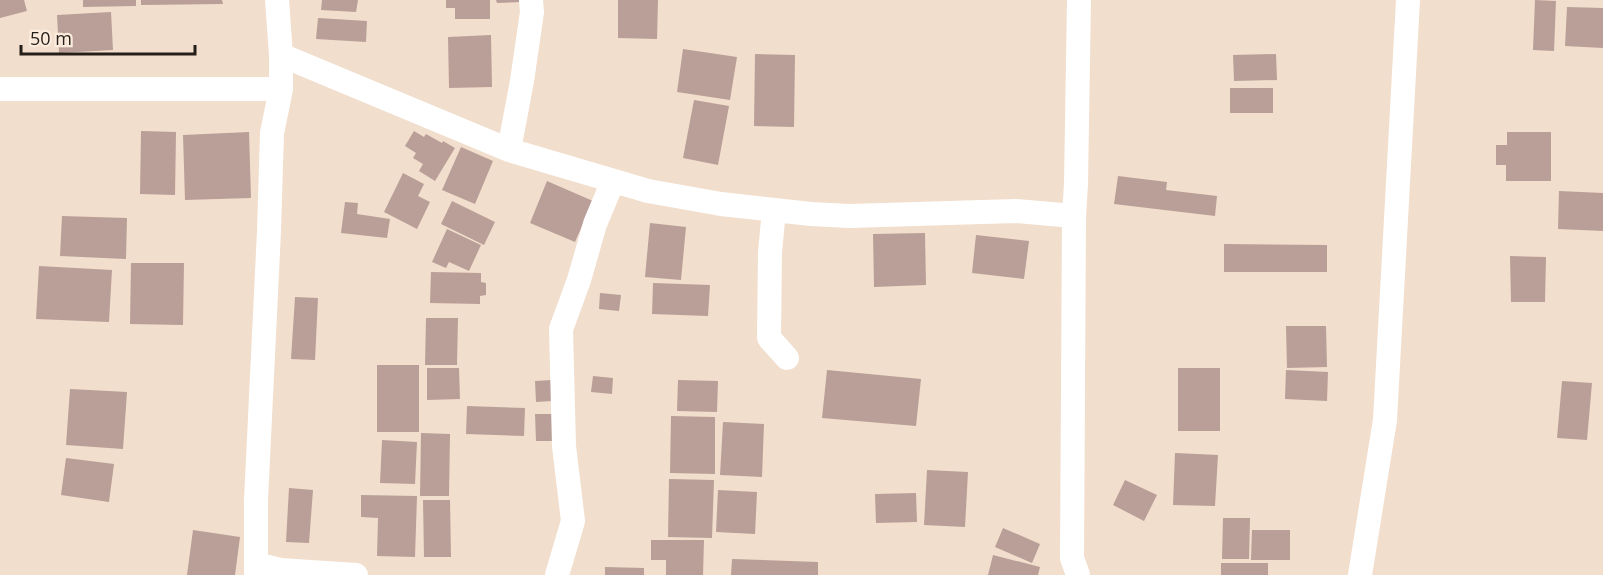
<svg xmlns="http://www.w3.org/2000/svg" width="1603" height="575" font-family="'Open Sans',sans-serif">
<rect width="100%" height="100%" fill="#f2decc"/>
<path fill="#b99f98" d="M0 0H24L27 11 0 18Z
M83 0H136V6L83 7Z
M141 0H222L223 4 141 5Z
M322 0H358L356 12 321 10Z
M446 0H490V19H455V8H446Z
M496 0H522V2L497 3Z
M618 0H658L657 39 618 38Z
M1535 0 1556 1 1554 51 1533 50Z
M1567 7 1603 8V48L1565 46Z
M111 12 113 50 59 53 57 15Z
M318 18 367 21 366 42 316 39Z
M491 35 492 87 449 88 448 37Z
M683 49 737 57 730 100 677 92Z
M755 54 795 55 794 127 754 126Z
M1276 54 1277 80 1234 81 1233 55Z
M1230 88H1273V113H1230Z
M694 100 729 106 718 165 683 158Z
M141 131 176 132 175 195 140 194Z
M414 131 424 137 426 134 442 143 443 141 455 148 435 181 419 171 423 164 413 158 416 153 405 146Z
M249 132 251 198 185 200 183 135Z
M1507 132H1551V181H1506V165H1496V145H1507Z
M461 147 493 161 475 204 442 190Z
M403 173 424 184 418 196 430 202 417 229 384 212Z
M1118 176 1167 182 1166 190 1217 196 1215 216 1114 204Z
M547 181 593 201 575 242 530 223Z
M1559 191 1603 193V231L1558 229Z
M452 201 495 222 484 245 441 224Z
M345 202 358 203 357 214 390 219 387 238 341 233Z
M62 216 127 218 126 259 60 256Z
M650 223 686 227 681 280 645 277Z
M447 229 481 245 469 271 449 262 446 268 432 262Z
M925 233 926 285 874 287 873 234Z
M976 235 1029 241 1024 279 972 273Z
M1224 244 1327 245V272H1224Z
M1510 256 1546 257 1545 302H1511Z
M131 263H184L183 325 130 324Z
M39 266 112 270 109 322 36 319Z
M431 272 481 273V282L486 283V295L480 296V304L430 303Z
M653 283 710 285 708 316 652 314Z
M600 293 621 295 619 311 599 309Z
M295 297 318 298 315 360 291 359Z
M426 318H458L457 365H425Z
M1286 326H1326L1327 367 1287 368Z
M377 365H419V432H377Z
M427 368H459L460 399 427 400Z
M1178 368H1220V431H1178Z
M827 370 921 379 916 426 822 418Z
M1286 370 1328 372 1327 401 1285 399Z
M593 376 613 378 612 394 591 392Z
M552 380V401L536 402 535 381Z
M678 380 718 381 717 412 677 411Z
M1562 381 1592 383 1587 440 1557 438Z
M70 389 127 392 123 449 66 445Z
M467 406 525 408 524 436 466 434Z
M535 414H553L554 441H536Z
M671 416 715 417V474L670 473Z
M723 422 764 424 762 477 720 475Z
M421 433 450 434 449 496H420Z
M382 440 417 442 415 484 380 483Z
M1175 453 1218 455 1215 506 1173 505Z
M66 458 114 464 109 502 61 495Z
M927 470 968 472 965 527 924 525Z
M669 479 714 480 712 538 668 537Z
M1125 480 1157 495 1144 521 1113 505Z
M289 488 313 490 309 543 286 542Z
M718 490 757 492 755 534 716 532Z
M916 493 917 522 876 523 875 494Z
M361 495 417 496 415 557 377 556 378 518 361 517Z
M423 500H450L451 557H424Z
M1223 518H1250L1249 559H1222Z
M1003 528 1040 544 1032 563 995 547Z
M193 530 240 537 235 575H187Z
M1252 530H1290V560H1251Z
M651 540H704L703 575H666V560H651Z
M993 555 1040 567 1038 575H988Z
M732 559 818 562V575H731Z
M1221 563H1268V575H1221Z
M605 567 644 568V575H605Z"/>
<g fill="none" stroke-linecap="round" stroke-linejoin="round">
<path stroke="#fff" stroke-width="24" d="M281 55 509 150 648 191 721 204 811 214 849 216 1016 211 1074 216
M0 89H281
M509 150 522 81 532 12 531 0
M774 210 770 252 769 338 787 358
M256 564 280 570 356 575
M256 575V500L269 231 272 133 281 89V55L277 0
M557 575 573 521 564 446 561 329 579 280 595 224 613 181
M1078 575 1072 558 1074 216 1076 184 1079 0
M1360 575 1385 420 1408 0"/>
</g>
<path d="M21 45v9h174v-9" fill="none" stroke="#261e18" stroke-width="3"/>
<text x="30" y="45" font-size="18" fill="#261e18" stroke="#fcecdd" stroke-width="4.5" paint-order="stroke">50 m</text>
</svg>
